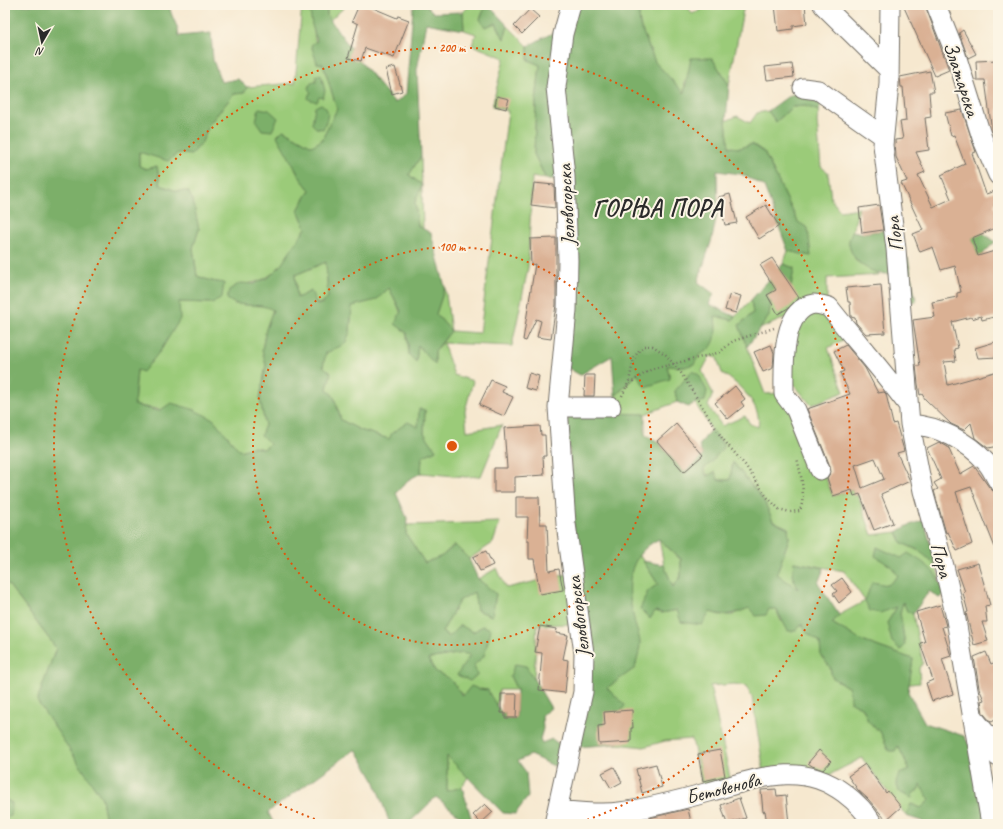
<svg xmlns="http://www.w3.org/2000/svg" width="1003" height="829" font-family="Caveat,sans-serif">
<rect width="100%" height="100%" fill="#fcf5e5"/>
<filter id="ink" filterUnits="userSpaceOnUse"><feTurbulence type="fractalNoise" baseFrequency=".025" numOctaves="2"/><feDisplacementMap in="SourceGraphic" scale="8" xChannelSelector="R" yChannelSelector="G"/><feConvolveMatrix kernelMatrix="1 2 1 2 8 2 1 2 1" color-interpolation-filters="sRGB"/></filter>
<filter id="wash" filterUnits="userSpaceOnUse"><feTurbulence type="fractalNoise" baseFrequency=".012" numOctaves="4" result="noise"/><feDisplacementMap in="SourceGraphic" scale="16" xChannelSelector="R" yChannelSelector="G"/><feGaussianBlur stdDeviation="0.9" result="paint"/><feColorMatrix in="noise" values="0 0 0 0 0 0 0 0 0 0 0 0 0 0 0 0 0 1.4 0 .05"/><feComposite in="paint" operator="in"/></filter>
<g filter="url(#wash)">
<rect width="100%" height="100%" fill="#f6e8cf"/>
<path fill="#9bcb79" stroke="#637b52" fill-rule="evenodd" d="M302 5H309C312 25 317 42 317 63L323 64 337 109 322 140 312 146 283 130 301 179 310 190 298 210 306 228C288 255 277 284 240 284L234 304 267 306 273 309 266 329 262 350 266 365 260 398 265 425 262 435 270 444 265 449 253 447 240 451 213 419 134 405 137 370 161 350 167 339 179 302 212 303 223 283 211 281 197 276 193 248 199 229 177 191 160 185 157 166 146 169 139 166V152L168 160 178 153 191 154 201 144 210 123 234 94 244 93 247 87 295 83Z
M327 5H347L330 20 327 15Z
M470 5H486L480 19 496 23 504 39 508 26 528 46V60L540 65 536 101 534 154 546 179 532 177 528 268 512 346 443 343 454 375 473 381 465 411 467 431 502 425 481 476 466 477 421 473 422 457 436 450 424 433 425 410 418 427 389 439 360 430 341 420 334 397 327 389 323 366 326 353 350 332 352 306 376 300 389 288C402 312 407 328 409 355L416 362 418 345 435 364V352L451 331 436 314 445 287 451 331 480 333 508 111 492 107 504 58 472 45 476 34 464 30 463 12Z
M638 5H687L692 14 711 5H744L729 85 712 58 685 81 684 94 655 62 640 25Z
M805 106 819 111 817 121 821 167 828 172 831 199 840 211 859 208 849 243 856 261 880 275 827 278V311L848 337 828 348 844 392 811 405 788 377 789 316 760 329 769 316 772 292 790 293 794 268 783 264 788 251 811 256 798 222 764 152 752 144 740 148 729 147 726 121 737 116 750 123 757 113 768 111 776 122 792 107Z
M421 156 423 229 418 226 415 202 422 185 409 175Z
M326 262 328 297C319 309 309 302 297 298L295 275Z
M751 300 753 313 739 325 765 394 782 393 824 474 833 496 852 490 854 496 858 495 872 535 897 532 902 543C922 552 934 557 940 579L877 547 876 556 892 567 898 576 888 585 897 607 887 623 905 645 900 613 903 601 907 611 913 614 923 663 919 668 920 683 909 684 913 659 862 641 832 623 839 615 865 601 844 571 794 562 798 590 777 574 789 538 788 528 773 521 764 501 733 462 730 480C718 480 709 479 703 469L724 445 711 429 695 403 675 391 677 402 645 414 567 412 608 404 637 374 670 379 667 365 685 367C707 347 718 349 715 316L732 320ZM710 356 717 358 722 373C738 383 763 406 758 427L750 424 745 416 722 426 708 406 713 394 702 371Z
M500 522 493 543 469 559 454 545 442 556 425 563 406 534 407 525Z
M659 539 681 560V576L673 587 664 565Z
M640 556 658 584 650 619 655 611 662 613 678 610 710 612 720 615H733L749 607 776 609 781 621 802 624 806 632 820 642 821 656 830 667 832 677 849 688 851 702 863 708 868 721 881 733 889 751 898 745 910 770 913 793 919 784 930 800 921 808 911 804 906 816 862 758 827 776 764 773 752 697 746 686 734 684 710 686 731 782 703 790 692 739 665 741 644 747 617 744 610 732 606 688 635 668 640 643 633 619 628 589 633 563Z
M497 568 506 588 568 574 576 624 537 625 534 679 526 666 510 676 517 690H499L497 705 491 699 488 690 479 689 464 696 450 679 436 672 428 659 462 653 471 654 474 665 483 626 473 632 449 637 442 632 459 601 474 591 477 610 492 616 496 594 478 579Z
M5 580 56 648 38 701 102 798 106 824H5Z
M447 755 468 777 462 787 447 792Z"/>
<path fill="#7caf69" stroke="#546d4a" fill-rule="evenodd" d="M5 5H170C169 15 178 23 179 36L211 33 213 60 221 82 238 79 247 87 244 93 234 94 210 123 201 144 191 155 178 153 168 161 139 152V166L146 169 157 166 160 185 177 191H188L193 201 199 229 193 248 197 276 211 281 224 283 222 297 212 303 179 302 180 319 161 350 143 372 137 370 134 405 159 411 171 403 192 409 213 419 240 451 253 447 264 449 270 444 261 435 265 425 260 398 266 365 262 350 266 329 273 310C259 301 241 310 227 299L229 290 240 283 254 284 269 277 281 265 306 228 298 210 310 190 301 179 277 136 283 130 312 146 322 140 337 109 323 64 317 63 311 45 317 41 312 25 309 5H327V15L338 31 364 66 395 103 406 94 413 9 416 5H426L434 13 463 12 464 30 426 23 417 70 421 156 409 175 422 185 415 202 418 226 431 233 445 287 436 314 451 331 435 351V365L418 345 416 362 409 355 407 333 395 324 401 311 389 288 376 300 352 306 350 332 345 344 326 353 323 366 331 373 327 389 334 397 341 420 360 430 389 439 392 433 408 422 418 427 419 409 425 410 424 433 436 450 422 457 421 473 408 480 396 493 407 518 406 534 425 563 442 556 455 545 469 559 478 579 496 594 492 616 477 610 474 592 459 601 442 632 449 637 460 625 473 632 483 626 491 629 484 656 474 665 477 675 470 681 457 675 470 655 462 653 428 659 436 672 450 679 463 696 471 686 479 689 488 690C491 699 497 704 501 713H505V718H516L517 690 510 676 515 664 526 666 551 708 542 715 543 729 540 739 542 743 552 739 563 747 589 685 574 533 567 412 645 414V435L657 441 684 472 703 456 699 446 711 429 724 446 711 463 703 469 707 476 715 472 718 480H730L733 462 764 501 773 521 788 528 789 538 777 574 798 589 792 575 794 562 824 568 818 583 839 615 832 623 862 641 913 659 908 692 925 723 964 736 998 792V821L988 824H924L922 821 906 816 911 804 921 808 930 800 920 785 919 790 913 793 912 798 899 792 896 782 899 774 910 770 898 746 895 751H889L881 733 868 721 863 708 851 702 849 688 832 677 830 667 821 656 820 642 806 632 802 624 796 631H788L776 609H769L766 615 756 616 749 608C735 614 725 617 710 612L702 625 681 622 677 610 662 613 655 611 650 619 640 609 648 591 658 584 643 561 664 565 673 587 681 576V559L659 539C626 555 626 588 634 619 635 627 640 636 640 643 640 651 637 660 635 668L607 688 625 705 610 732 617 744 564 748V759L554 766 530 755 518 761 526 772 528 797 515 814 503 813 447 756V791L462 787 473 824H470L436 797 410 822 411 824H390L374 780 356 749 268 812 274 824H106L102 798 37 701 56 648 5 580ZM326 262 328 297 323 303 317 305 311 291 297 298 295 275Z
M486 5H488L508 26 504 39 496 23 485 27 480 19Z
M577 5H638L640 25 655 62 684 93 691 58H712L729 85 726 121 729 147 740 148 752 144 764 152 798 222 808 228 811 256 788 251 764 186 741 174 717 171 718 209 712 239 698 282 714 294 709 304 736 317 732 320 715 316C716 327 718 341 709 349 700 355 700 354 694 364L685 367 667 366 670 379 645 387 637 374 615 396 612 356 580 375 568 368 558 78Z
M556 31 558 179H546L534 154 536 101 540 65 528 60V46Z
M321 75 325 91 323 98 319 97 317 102 308 99 309 94 311 93 308 88 312 82H316V76Z
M824 88 819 111 805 106 792 107 776 122 768 111 790 95Z
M321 104C332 110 327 120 323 129L316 128 312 124 315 107Z
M259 108 269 110 278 118 272 131 262 130 256 121Z
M978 229 995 242 983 254 988 266 983 276 970 239Z
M887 230 891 274C872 275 852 263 849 244 848 240 851 235 852 231L862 233Z
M908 258 916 301 907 303 904 259Z
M783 264 794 268 790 293 772 292 769 316 747 347 739 325 753 313 751 300Z
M692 371 699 375 707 391 705 401 695 403 688 407 677 402 675 391Z
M924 520 936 565 918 550 902 543 897 532 907 526Z
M877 547 901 558 908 553C928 565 937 571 945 594L939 598 929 591 913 614 907 611 903 602 900 613 905 645 901 650 892 642 887 623 897 607 880 613 870 611 865 601 872 582 888 585 898 576 892 567 875 556Z
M5 799 12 803 11 816 5 818Z"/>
<g id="blocks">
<path fill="#dab194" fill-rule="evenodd" d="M359 5H366L397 18 398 16 409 20 394 58 365 48 361 61 348 58 358 24 352 21Z
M775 5H805L807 24 793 26V29L778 31Z
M903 5H925L949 70 935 76Z
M530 9 539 17 522 34 514 26Z
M963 30 976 54 968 58 959 33Z
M998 60V131L992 132 985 80H977L976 61Z
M792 64 794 77 767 80 765 67Z
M395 67 402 91 392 94 386 69Z
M930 71 934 92H929L931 117 925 118 929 150 916 152 925 172 918 175 933 207 951 199 941 175 965 164 954 135 951 136 945 113 962 110 976 152 972 153 986 194 998 190V202L994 204 998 215V227L972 238 978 256 998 250V316L982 320 981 316 972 319 971 317 952 322 958 348 954 349 956 361 944 362 948 385 998 371V446L988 448 975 438 971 423 964 430 951 424 925 399 922 394 920 395 918 384 916 366H920L913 320 935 317 932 302 957 297V293L961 292 955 266 941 270 933 247 920 252 913 234 923 230 901 183 907 181 896 157 895 140 903 139 900 122 906 121 903 87H901L900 77Z
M497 96 509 99 506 109 495 106Z
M534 183 554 185 555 208 531 205Z
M730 194 737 223 725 225 719 197Z
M766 205 779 226 759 239 746 217Z
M879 205 883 230 862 233 859 208Z
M556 238V305L551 339 537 337 541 321 536 319 526 341 523 340 535 264 531 265 530 239Z
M772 258 799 298 788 308 778 314 767 295 776 290 760 265Z
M881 285 885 333 866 334 856 323 855 318 851 317 850 302H848L846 288Z
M730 293 741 296 736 313 725 310Z
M998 341V357L978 358 975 348Z
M771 345 774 353 773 368 763 372 754 352Z
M846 345 865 368 878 393 884 392 886 394 893 424 896 423 903 447 904 451 897 453 910 481 881 494 893 523 874 530 860 494 854 496 852 490 833 496 827 478 831 472 830 466 807 409 850 394 840 373 844 371 834 351ZM875 458 884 479 862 488 855 465Z
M529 373 539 376 536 391 525 388Z
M585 375H595L594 396H584Z
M491 380 505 386 502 392 513 397 504 416 479 405Z
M735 386 745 399 741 402 744 406 728 419 715 403Z
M676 424 703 455 684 472 657 441Z
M540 426 541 435H545L546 456H543L544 475 515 477V492H494V468H507L504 428Z
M939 442 948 447 960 474 974 466 989 487 998 496V555L971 487 956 492 972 544 957 551 948 532 946 533 934 491 938 489 934 483 941 479 927 448Z
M516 497H539L540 524H547L549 571 559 569 563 590 540 594 534 559H529V541H527L528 517H516Z
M486 551 493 565 480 571 473 557Z
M978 563 990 605 985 606 987 622H982L988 641 974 645 966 613 968 612 963 593 965 592 957 569Z
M842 578 852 592 839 603 833 594 837 591 832 585Z
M940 605 946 626 942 627 951 656 942 659 953 694 932 701 926 683 933 680 920 643 925 642 916 612Z
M540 626 557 629 556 633 568 635 563 659 568 660 565 693 539 690 542 653 535 652Z
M986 652 991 664 998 661V719L991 722 983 713 981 701 984 700 979 688 974 657Z
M501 694H517L516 718H505V713H501Z
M632 710 633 728H631V742L599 744 598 726 605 725 604 712Z
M720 750 725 776 703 781 698 754Z
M819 750 831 761 823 770 812 766 808 763Z
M656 764 662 787 642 793 636 769Z
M865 764 886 793 888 791 901 807 886 820 868 799 858 790 848 776Z
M614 767 622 782 611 788 602 773Z
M776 789 777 796 786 795 789 824H767L765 811 763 812 761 790Z
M739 798 746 818 727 824 721 805Z
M485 804 493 812 481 823 473 815Z
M688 809 691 822 682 824H651L649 818Z"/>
</g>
</g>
<g filter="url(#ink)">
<use href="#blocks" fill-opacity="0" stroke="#726d64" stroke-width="1"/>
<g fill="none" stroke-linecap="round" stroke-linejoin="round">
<defs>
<path id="minor" d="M823 5 889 70
M890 5 889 84 883 145 896 249 910 424 923 491 944 566 955 614 991 824
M936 5 956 55 982 138 998 175
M803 88 818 90 883 136
M558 407H611
M910 424C938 426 967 441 986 462 991 467 994 475 998 481
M820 470 796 410 784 394C784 370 780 309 814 304 818 304 825 306 829 307 855 340 883 371 908 405
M976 721 985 732 998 757
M557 810C577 812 600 815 620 812 650 808 680 800 709 792 756 779 801 760 844 793 856 802 866 812 873 824
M554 824 583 692 584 653 566 524 558 407 567 310 568 260 565 176 556 87 563 34 571 5"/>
</defs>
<use href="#minor" stroke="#726d64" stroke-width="21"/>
<path stroke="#726d64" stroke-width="2.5" stroke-dasharray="1 3" stroke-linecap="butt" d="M627 387 636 379 652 369 714 354 720 352 733 341 774 328
M622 396C624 391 627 386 629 381 633 366 631 358 643 346H653L666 355 681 373 722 438 745 465 767 497 779 509 790 512 800 511C806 493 801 476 797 458"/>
<use href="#minor" stroke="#fff" stroke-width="19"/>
</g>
</g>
<g fill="none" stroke="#df570e" stroke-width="2" stroke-dasharray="2 4">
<circle cx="452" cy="446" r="199"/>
<path d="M326 823A398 398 0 1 1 578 823"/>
</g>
<g text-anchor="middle" stroke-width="4" stroke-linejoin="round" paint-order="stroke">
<g font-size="20" fill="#2b2b2b" stroke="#fcf5e5">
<text transform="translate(962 79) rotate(72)" y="7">Златарска</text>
<text transform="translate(566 205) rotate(-93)" y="7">Јеловогорска</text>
<text transform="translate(894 234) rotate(-97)" y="7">Пора</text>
<text transform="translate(942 560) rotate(75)" y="7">Пора</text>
<text transform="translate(578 617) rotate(-97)" y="7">Јеловогорска</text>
<text transform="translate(723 788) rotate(-14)" y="7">Бетовенова</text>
</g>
<g font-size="24" font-weight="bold" letter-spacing="1" fill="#2b2b2b" stroke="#fcf5e5">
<text x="658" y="216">ГОРЊА ПОРА</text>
</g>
</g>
<circle cx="452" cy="446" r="6" fill="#df570e" stroke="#fcf5e5" stroke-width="2"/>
<g font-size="12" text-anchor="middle" font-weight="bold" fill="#df570e" stroke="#fcf5e5" stroke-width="4" stroke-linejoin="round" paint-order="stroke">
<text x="452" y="52">200 m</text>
<text x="452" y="251">100 m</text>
</g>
<rect width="1003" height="829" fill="none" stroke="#fcf5e5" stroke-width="20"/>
<g transform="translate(42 42) rotate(189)" stroke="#fcf5e5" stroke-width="3" paint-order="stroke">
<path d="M0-3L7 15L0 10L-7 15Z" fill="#2b2b2b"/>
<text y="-6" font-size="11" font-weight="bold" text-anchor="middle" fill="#2b2b2b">N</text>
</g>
</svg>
